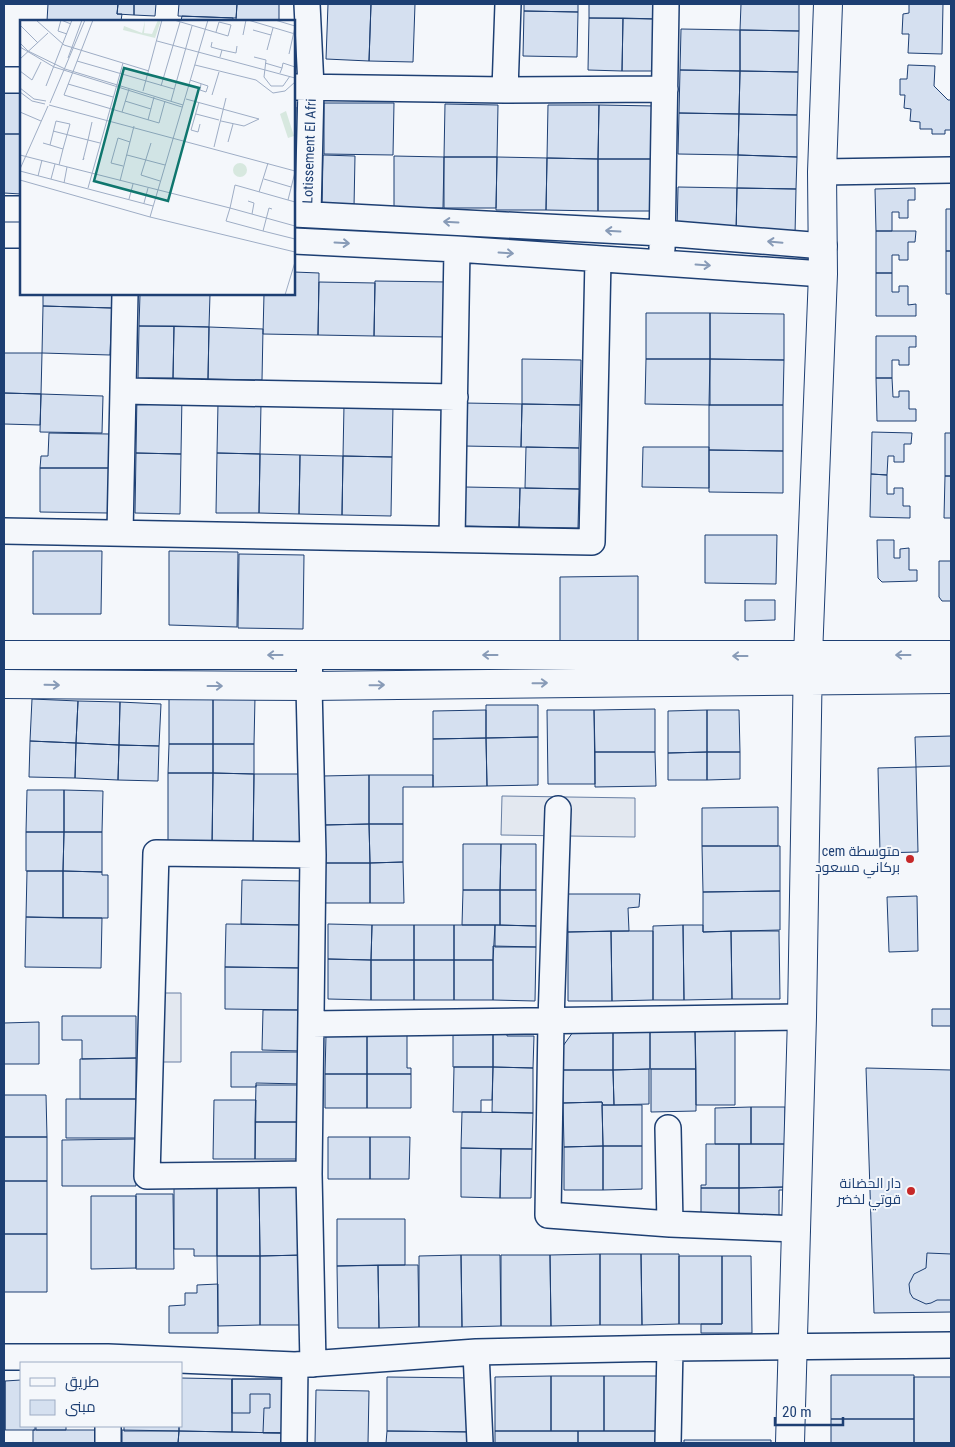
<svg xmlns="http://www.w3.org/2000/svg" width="955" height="1447" font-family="'Roboto Condensed',Cairo,sans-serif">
<rect width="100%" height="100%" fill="#f4f7fb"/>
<path fill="#e3e8f0" stroke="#687fa3" d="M502 796 635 798V837L501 835Z
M163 993H181V1062H163Z"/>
<path fill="#d5e0f0" stroke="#1d3f73" d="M48 4H118L117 14H122L121 21H47Z
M118 4H134V15L117 14Z
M134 4H156L155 16 134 15Z
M179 4H237L236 18 178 16Z
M237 4H279V21H236Z
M328 4H371L369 61 326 59Z
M371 4H415L413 62 369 61Z
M524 4H578V12L524 11Z
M589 4H655L654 19 589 18Z
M741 4H799V31L740 30Z
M909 4H943L942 54 908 53 909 34H902L903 14 909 13Z
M524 11 578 12 577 57 523 56Z
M182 16 233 18V21H181Z
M589 18H623L622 71 588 70Z
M623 18 657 19V71H622Z
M681 29 740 30V71L680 70Z
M740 30 799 31 798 72 740 71Z
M908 65 935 66 934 86 948 100H951V130H945V134H932V129H920V122L910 121 911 109 904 108 905 95H900V79H907Z
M680 70 740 71 739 114 679 113Z
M740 71 798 72 797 115 739 114Z
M4 93H21V134H4Z
M324 103H394L393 155 324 154Z
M445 104 498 105 497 157H444Z
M548 105H599L598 159 547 158Z
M599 105 656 106 655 159H598Z
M294 107H296L295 156H294Z
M679 113 739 114 738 155 678 154Z
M739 114 797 115V157L738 155Z
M4 134H21V194L4 193Z
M323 155 355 156 354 207H322Z
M738 155 797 157 796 189 737 188Z
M294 156H295L294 208Z
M394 156 444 157 443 208H394Z
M444 157H497L496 208H444Z
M497 157 547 158 546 210H496Z
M547 158 598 159V211L546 210Z
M598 159H655L654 211H598Z
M678 187 737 188 736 234 677 233Z
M737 188 796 189 795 235 736 234Z
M915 188V200H908V218H899V212H892V231H876L875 189Z
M946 209H951V251H946Z
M876 231H916L915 242H908V260H899V255H892V273H876Z
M946 251H951V294H946Z
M294 272 319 273 318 335 263 334 264 294H294Z
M876 273H892V292H899V286H908V305L916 304V316H876Z
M375 281 448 282 447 337 374 336Z
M319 282 375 283 374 336 318 335Z
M43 294H112V308L43 306Z
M140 294H210L209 327 139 326Z
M43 306 112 308 110 355 42 353Z
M646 313H710V359H646Z
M710 313 784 314V360L710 359Z
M139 326H174L173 378H138Z
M174 326 209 327 208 379 173 378Z
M209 327 263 329 262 380 208 379Z
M876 336H916V347H909V365H899V360H892V378H876Z
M4 353H42L41 394 4 393Z
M522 359 581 360 580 405 522 404Z
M646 359H710V405L645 404Z
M710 359 784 360 783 405H709Z
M876 378H892L893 397H899V391H909V409H916V421H877Z
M4 393 41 394 40 425 4 424Z
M41 394 103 396 102 433 40 432Z
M137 394 182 395 181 454 136 453Z
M218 403 261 404 260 454 217 453Z
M464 403 522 404 521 447 463 446Z
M522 404 580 405 579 448 521 447Z
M344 405 393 406 392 457 343 456Z
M709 405H783V451L709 450Z
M872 432 912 433 911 444H904V462H894V456H888L887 475 871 474Z
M49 433 109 434V468H40L41 456H48Z
M945 433H951V476H945Z
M526 447 579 448V489L525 488Z
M643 447H709V488L642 487Z
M709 450 783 451V493L709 492Z
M136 453 181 454 180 514 135 513Z
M217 453 260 454 259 513H216Z
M260 454 300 455 299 514 259 513Z
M300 455 343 456 342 515 299 514Z
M343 456 392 457 391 516 342 515Z
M40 468H109L108 513 40 512Z
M871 474 887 475V494H894V488H903V506H910V518L870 517Z
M945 476H951V518H944Z
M465 487 520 488 519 527 464 526Z
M520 488 579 489 578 528 519 527Z
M705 535H777L776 584 705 583Z
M877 540H894V558H900V549L909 548V570H917V581L882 582 878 578Z
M33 551H102L101 614H33Z
M169 551 238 552 237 627 169 625Z
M239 554 304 555 303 629 238 628Z
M939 561H951V601H942L939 597Z
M638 576V642H560V577Z
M745 600H775V620L745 621Z
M169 697H213V744H169Z
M213 697H255L254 744H213Z
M32 699 78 701 76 743 30 741Z
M78 701 120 702 119 745 76 743Z
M120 702 161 704 159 746 119 745Z
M486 705H538V737L486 738Z
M655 709V752H595L594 710Z
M486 710V738L433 739V711Z
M547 710H594L595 784H548Z
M707 710H739L740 752H707Z
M707 710V752L668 753V711Z
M951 736V766L916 767 915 737Z
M538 737V785L487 786 486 738Z
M486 738 487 786 433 787V739Z
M30 741 76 743 75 778 29 777Z
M76 743 119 745 118 780 75 778Z
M169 744H213V773H168Z
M213 744H254V774L213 773Z
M119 745 159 746 158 781 118 780Z
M595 752H655L656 786 595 787Z
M707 752V780H668V753Z
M707 752H740V779L707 780Z
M916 767 918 852 880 853 878 768Z
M168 773H213L212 847H168Z
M213 773 254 774 253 847H212Z
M254 774H301V848L253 847Z
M369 775H433V787H403V824H369Z
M369 775V824L324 825 323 776Z
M27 790H64V832H26Z
M64 790 103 791 102 832H64Z
M778 807V846H702V808Z
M369 824H403V862L370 863Z
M369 824 370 863H324V825Z
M26 832H64L63 871H26Z
M64 832H102V872L63 871Z
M463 844H501L500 890H463Z
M501 844H536V890H500Z
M702 846H780V891L703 892Z
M403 862 404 903H370V863Z
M324 863H370V903H325Z
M27 871H63V918L26 917Z
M63 871 102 872V875H108V918H63Z
M242 880 305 881 304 925 241 924Z
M463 890H500V925H462Z
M500 890H536V926L500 925Z
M780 891V930L703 932V892Z
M567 894H640L639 907 628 908 629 931 568 932Z
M917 896 918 951 889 952 887 897Z
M26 917 102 918 101 968 25 967Z
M226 924 304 925 303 968 225 967Z
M328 924 372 925 371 960 328 959Z
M372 925H414V960H371Z
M414 925H454V960H414Z
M454 925H495L493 960H454Z
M495 925 536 926V947H495Z
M683 925 684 1000H653V926Z
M683 925H703V932L731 931 732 999 684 1000Z
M611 931H653V1000L612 1001Z
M611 931 612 1001H568V932Z
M731 931H779L780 999H732Z
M493 946 536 947 535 1001 493 1000Z
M328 959 371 960V1000L328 999Z
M371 960H414V1000H371Z
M414 960H454V1000H414Z
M454 960H493V1000H454Z
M225 967 303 968V1010L225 1009Z
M932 1009H951V1026H932Z
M263 1010H303L302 1051 262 1050Z
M62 1016H136V1058L82 1059V1040H62Z
M39 1022V1064H4V1023Z
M735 1030V1105H696L695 1031Z
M650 1031H695L696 1069H650Z
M650 1031V1069L613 1070V1032Z
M493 1032H507V1036H534L533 1068 493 1067Z
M573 1032H613V1070H563V1046Z
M453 1034H493V1067H453Z
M326 1035H367V1074H325Z
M367 1035H407V1068H411V1074H367Z
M231 1052H302V1084L256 1083V1087H231Z
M136 1058V1099H80V1059Z
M454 1067H493L492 1100H481V1112H453Z
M493 1067 533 1068V1113L492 1112Z
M866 1068 951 1070V1312L874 1313Z
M649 1069V1104L614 1105 613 1070Z
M651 1069H696V1111L651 1112Z
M563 1070H613L614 1105H603L602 1102 563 1103Z
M325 1074H367V1108H325Z
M367 1074H411V1108H367Z
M256 1085H302V1122H255Z
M4 1095H46L47 1137H4Z
M66 1099H136V1138H66Z
M214 1100H256L255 1159H213Z
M602 1102 603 1146 564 1147 563 1103Z
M602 1105H642V1146H603Z
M751 1107V1144H715V1108Z
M751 1107H785V1144H751Z
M462 1112 533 1113 532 1149 461 1148Z
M255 1122H302L301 1159H255Z
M4 1137H47V1181H4Z
M328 1137H370V1179H328Z
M370 1137H410L409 1179H370Z
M136 1139V1186H62V1140Z
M706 1144H739V1188H701V1185H706Z
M739 1144H785V1187L739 1188Z
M603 1146H642V1189L603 1190Z
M603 1146V1190H564V1147Z
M461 1148 501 1149 500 1198 461 1197Z
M501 1149H532L531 1198H500Z
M4 1181H47V1234H4Z
M259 1184 260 1256H217V1185Z
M304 1184V1255L260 1256 259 1185Z
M174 1185H217V1256H194V1249H174Z
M785 1187V1190H779V1228L739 1229V1188Z
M701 1188H739V1229H701Z
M136 1194H173L174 1269H136Z
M91 1196H136V1268L91 1269Z
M337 1219H405V1265L337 1266Z
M4 1234H47V1292H4Z
M927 1253 951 1254V1300H937L931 1303 926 1304 913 1298 910 1293 909 1284 914 1274 926 1268Z
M600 1254V1325L551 1326 550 1255Z
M600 1254H641L642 1325H600Z
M641 1254H679V1324L642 1325Z
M304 1255V1325H260V1256Z
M461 1255 462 1327H419V1256Z
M461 1255H500L501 1326 462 1327Z
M501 1255H550L551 1326H501Z
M217 1256H260V1325L218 1326Z
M679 1256H722V1324H679Z
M722 1256H751L752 1333H701V1324H722Z
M378 1265 379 1328H338L337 1266Z
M378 1265H418L419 1327 379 1328Z
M218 1284V1333H169V1306L185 1305V1293H197V1285Z
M831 1375H914V1419H831Z
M551 1376V1431H495V1377Z
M551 1376H604V1431H551Z
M604 1376H657V1431H604Z
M387 1377 477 1378 476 1432 387 1431Z
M914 1377H951V1443H914Z
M181 1378 232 1379V1432L179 1431V1426H181Z
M232 1379H286L285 1433 232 1432Z
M232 1379H286L285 1433H263L264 1408H270V1394H250V1413H232Z
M21 1380V1426H35V1430H5V1381Z
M4 1381H5V1430H4Z
M316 1390 369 1391 368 1443H315Z
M831 1419H914V1443H831Z
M36 1426H66V1430H36Z
M124 1426H179V1431H124Z
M33 1430H99V1443H33Z
M122 1430 179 1431 178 1443H122Z
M179 1431 285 1433 284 1443H178Z
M387 1431 476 1432V1443H386Z
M495 1431H578V1443H495Z
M578 1431H657V1443H578Z
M684 1440H771V1443H684Z"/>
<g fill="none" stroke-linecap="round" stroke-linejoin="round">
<defs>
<path id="minor" d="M307 4 311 87 308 214
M4 80H21
M294 87 505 90 665 89
M505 90 508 4
M822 172 951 170
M4 209H21
M294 214 662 233 824 246
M4 235H21
M294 241 457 249 823 274
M662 249 666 4
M123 391 455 397
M4 531 592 542 598 259
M120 533 125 294
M452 539 457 249
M310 655 309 686 313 855 309 1174 313 1364
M558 809 551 1021 548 1215 670 1224 797 1229
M312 1024 802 1017
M668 1128 670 1224
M309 1174 147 1176 156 853 313 855
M476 1352 480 1443
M4 1357H108L295 1365 476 1352 670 1348 951 1345
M108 1426V1443
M294 1443 295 1365
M668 1443 670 1348"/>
<path id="major" d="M4 655H951
M4 684 309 686 951 679
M790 1443 802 1017 808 656 823 274 822 172 828 4"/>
</defs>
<use href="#minor" stroke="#1d3f73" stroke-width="28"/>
<use href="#major" stroke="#1d3f73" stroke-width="30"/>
<use href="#minor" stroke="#f4f7fb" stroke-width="25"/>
<use href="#major" stroke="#f4f7fb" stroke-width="28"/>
</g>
<defs><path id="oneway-shaft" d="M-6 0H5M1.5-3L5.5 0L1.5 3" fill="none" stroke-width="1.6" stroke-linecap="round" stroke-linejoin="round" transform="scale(1.25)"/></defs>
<g stroke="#889bb7">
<use href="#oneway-shaft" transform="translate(451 222) rotate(-177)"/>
<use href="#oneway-shaft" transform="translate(613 231) rotate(-177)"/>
<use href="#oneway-shaft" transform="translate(775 242) rotate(-175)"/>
<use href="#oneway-shaft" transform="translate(342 243) rotate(3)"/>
<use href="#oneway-shaft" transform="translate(506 253) rotate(4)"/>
<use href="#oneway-shaft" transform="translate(703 265) rotate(4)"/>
<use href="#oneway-shaft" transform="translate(275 655) rotate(-180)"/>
<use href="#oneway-shaft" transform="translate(490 655) rotate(-180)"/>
<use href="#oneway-shaft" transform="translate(903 655) rotate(180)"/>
<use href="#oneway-shaft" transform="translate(740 656) rotate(-180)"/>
<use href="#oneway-shaft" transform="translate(540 683) rotate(-1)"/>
<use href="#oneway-shaft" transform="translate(52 685) rotate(1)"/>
<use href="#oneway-shaft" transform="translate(377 685) rotate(-1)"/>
<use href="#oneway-shaft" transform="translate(215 686)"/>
</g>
<g fill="#c62828" stroke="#f4f7fb" stroke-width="2">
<circle cx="910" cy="859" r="5"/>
<circle cx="911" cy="1191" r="5"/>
</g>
<g text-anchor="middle" stroke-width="4" stroke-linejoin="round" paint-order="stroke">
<g font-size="14" fill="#1d3f73" stroke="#f4f7fb">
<text transform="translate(309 151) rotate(-88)" y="5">Lotissement El Afri</text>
</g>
<g font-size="14" fill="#1d3f73" stroke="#f4f7fb" text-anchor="end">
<text x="900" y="856">cem متوسطة<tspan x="900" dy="16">بركاني مسعود</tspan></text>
<text x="901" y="1188">دار الحضانة<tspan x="901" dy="16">قوتي لخضر</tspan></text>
</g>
</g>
<g transform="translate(20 20)">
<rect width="275" height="275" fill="#f4f7fb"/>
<path d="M138 0H141L135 18 103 10 104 6 122 13 125 1 124 13 132 14ZM266 91 274 116 268 118 260 94ZM213 150a7 7 0 1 1 14 0a7 7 0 1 1-14 0Z" fill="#d7e8df"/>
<path fill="none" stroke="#9eadc5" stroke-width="1" d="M16 0 44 25 129 51M73 0 44 75 139 103 145 81M154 0 208 16 211 5 199 2 196 12M228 0 275 14M255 0 275 6M0 5 18 23M233 10 251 15M47 14 38 11 41 0 51 4M223 15 226 0M137 21 275 58M192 22 191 27 202 30 200 37M0 23 8 31 45 49 163 85M0 27 34 47 162 87M202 30 216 33 217 26M247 30 253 8M269 34 275 7M234 37 246 40 244 57 251 66H263L270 56M48 38 62 0M0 39 28 13M57 41 154 69M245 43 262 48 260 53M175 45 236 60 253 73 265 71 275 62M262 48 263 43 275 47M0 51 12 60 21 42M170 60 188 66 186 72 180 70 181 64M48 64 93 77M26 66 52 0M141 66 160 2M0 68 14 79 26 81M123 71 142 0M0 72 12 81 25 84M192 75 199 52M166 79 239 99 224 106 201 101M105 81 131 89M151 81 172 6M179 82 171 110 178 112 180 104M30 83 65 0M29 85 275 151M0 92 21 101M102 92 109 69M176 94 199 100M128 100 134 77M33 111 68 120 72 102M208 122 213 104M23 123 30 125 43 129 50 104 36 101 30 125M131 123 121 155 140 161M194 127 206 78M0 135 210 188 206 201 243 211M107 135 145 145M64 138 63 140 68 120 80 123M39 145 43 129M103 146 91 143 98 118 110 122M0 149 28 86M0 151 133 186M18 156 22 140M31 159 35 144M244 159 271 167M0 160 130 197 275 232M100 161 114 106M44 163 47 147M68 168 103 43M239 172 248 143M109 179 113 164M268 180 275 152M228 181 234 183 232 194M275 182 215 165 210 188 275 206M124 183 128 168M252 189 249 188 243 211 275 219M130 197 188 0M265 275 275 242"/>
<path fill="#0f766e" fill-opacity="0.15" stroke="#0f766e" stroke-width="2.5" d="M104 48 179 68 148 181 74 161Z"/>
<rect width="275" height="275" fill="none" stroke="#1d3f73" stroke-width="2.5"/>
</g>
<rect width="955" height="1447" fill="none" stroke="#1d3f73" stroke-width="10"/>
<rect x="20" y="1362" width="162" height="65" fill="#f4f7fb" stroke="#9eadc5"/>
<rect x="30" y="1378" width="25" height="8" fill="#f4f7fb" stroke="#9eadc5"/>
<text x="65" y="1387" font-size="15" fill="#1d3f73">طريق</text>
<rect x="30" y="1400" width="25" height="15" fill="#d5e0f0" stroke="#9eadc5"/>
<text x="65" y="1412" font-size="15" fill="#1d3f73">مبنى</text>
<path d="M775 1417v8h68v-8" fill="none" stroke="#1d3f73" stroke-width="2.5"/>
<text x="782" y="1417" font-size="15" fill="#1d3f73" stroke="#f4f7fb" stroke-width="4" paint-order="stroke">20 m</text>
</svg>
